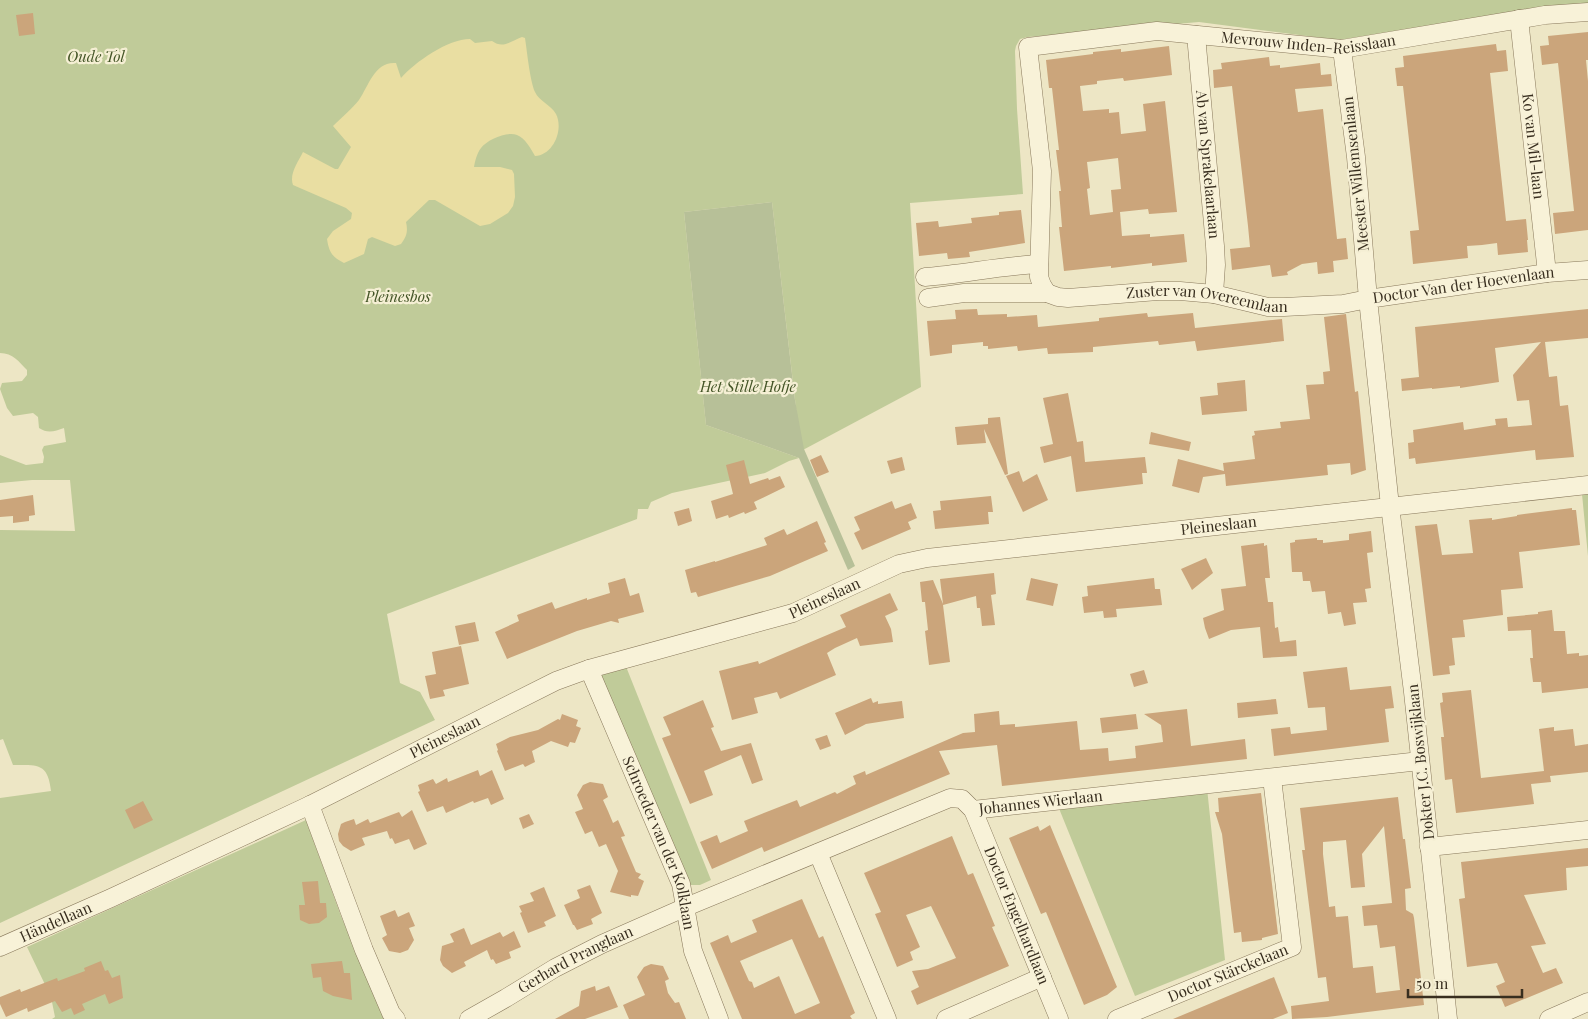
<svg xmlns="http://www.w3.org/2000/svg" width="1588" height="1019" font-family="'Playfair Display',serif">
<rect width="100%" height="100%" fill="#ede6c5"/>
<path fill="#c0cb99" d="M0 0H1588V5L1500 14 1339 40 1199 22 1028 37 1020 39 1016 46 1015 51 1017 109 1023 194 910 203 921 387 801 451 772 202 684 212 706 425 799 458 789 461 765 473 672 493 651 502 648 509H638L637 519 387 614 400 683 420 692 435 720 0 923V798L51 791C48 763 38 765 13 765L3 739 0 740V530L75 531 70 480H32L0 483V455L26 465 43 463 44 457 42 450 44 446 66 442 64 428C55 431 48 434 39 428L38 417 33 413 13 416 7 408 0 389 2 383 22 381 27 375V370C19 362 13 353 0 353Z
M1582 494H1588V556Z
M625 664 711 880 700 885H690L602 677 601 671Z
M1207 788 1225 960 1135 996 1058 806Z
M306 820 341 916 384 1019H52L55 1017 51 997 27 947Z"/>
<path fill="#e9dea2" d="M522 37 525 38C527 51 530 81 535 92 539 101 551 105 556 114 564 130 553 155 535 156 531 149 525 138 517 135 507 131 487 140 481 148 477 153 475 161 474 167H500L512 170 514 174 515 197 513 206 508 213 490 224 480 226 435 200H429L406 222C408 231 407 236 401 244L395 246 372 237 368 239 364 254 344 263C332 257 329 252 327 239L333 231 351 219 352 213 346 208 293 185C289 174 298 162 303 152L335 169H338L351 147 333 126C342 117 352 109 359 100 369 85 375 61 396 63L401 78C415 62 448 39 470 39L475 43 492 41C503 49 511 41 522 37Z"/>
<path fill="#b7c098" d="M772 202 795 400 804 449 855 566 848 570 799 458 706 425 684 212Z"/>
<path fill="#cba57b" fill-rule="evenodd" d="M33 13 35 34 19 36 16 15Z
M1588 32V60H1586L1588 81V230L1555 234 1553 213 1574 211 1558 63 1542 65 1540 46 1549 45 1548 36Z
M1496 44 1497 51 1506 50 1508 71 1490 73 1506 221 1526 219 1528 240H1527L1528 252 1498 255 1497 243 1482 245 1467 246 1468 258 1413 264 1410 231 1419 230 1403 86H1397L1395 68 1404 67 1403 56Z
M1169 46 1172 75 1124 81 1123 78 1097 81V84L1080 86 1083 111 1109 109V113L1119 112 1121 134 1146 131 1143 104 1165 101 1177 212 1149 214 1148 209 1120 212 1122 236 1150 234V237L1184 234 1187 262 1152 266V263L1111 268V266L1064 271 1059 227H1062L1059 191H1061L1056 150H1059L1052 88H1049L1046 60 1093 54V52L1121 49V52ZM1118 158 1121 189 1111 190 1113 212 1090 215 1087 189 1090 188 1087 162Z
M1269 57 1270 66 1280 65V68L1320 63 1321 75 1331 74 1332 86 1295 89 1298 112 1323 109 1337 239 1346 238 1348 259 1333 261 1334 272 1318 274 1317 262 1302 264 1287 272 1288 275 1272 277 1270 265 1232 270 1230 249 1250 247 1248 226 1232 86 1214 88 1213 70 1222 69 1221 63Z
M1021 210 1025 243 969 252 970 257 948 259 947 253 919 256 916 223 938 221 939 227 972 223 971 218 999 215V212Z
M977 309 978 315 1007 314V317L1037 315 1038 327 1099 321V318L1147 313 1148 317 1193 313 1195 328 1282 319 1284 341 1197 351 1195 341 1159 345 1158 341 1093 347V352L1048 354 1047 348 1018 351 1017 346 988 349V346H983V342L952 345V353L930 356 927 321 956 319 955 310Z
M1588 309V338L1545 342 1549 377 1557 376 1560 406 1568 405 1574 457 1536 460 1535 450 1416 464 1415 458 1409 459 1408 443 1414 442 1413 430 1463 422 1464 430 1496 425 1495 419 1507 418 1508 427 1532 425 1529 400 1517 401 1513 375 1541 342 1495 348 1499 382 1460 388V386L1432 389V388L1402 391 1401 379 1419 377 1415 327Z
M1346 314 1355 392 1358 391 1366 470 1351 475 1350 463 1327 465 1328 475 1226 486 1225 474 1203 477 1199 493 1172 486 1178 459 1224 471 1223 463 1255 459 1252 436 1255 435 1254 431 1281 428 1280 422 1310 419 1306 385 1324 384 1323 372 1330 371 1324 317Z
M1245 380 1247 411 1202 415 1200 397 1218 395 1217 383Z
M1068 393 1077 442 1083 441 1085 462 1145 457 1147 473H1142L1143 484 1076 492 1071 456 1044 463 1040 447 1053 444 1043 398Z
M1000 417 1008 474 1005 475 984 429 986 443 957 445 955 427 988 424V418Z
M1151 432 1191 442 1189 451 1149 444Z
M821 455 829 472 817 477 810 460Z
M902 457 905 470 891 474 887 461Z
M744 460 750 484 768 478 769 480 780 476 785 487 754 502 757 509 745 514 744 512 729 518 728 515 716 519 711 501 733 494 726 465Z
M1019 471 1023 482 1037 474 1048 500 1023 512 1006 476Z
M33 495 35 515 29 516V521L13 523V516L0 517V500Z
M991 496 993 512H988L989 524 935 529 933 511 941 510 940 501Z
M892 501 895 509 911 503 917 518 908 522 911 529 862 550 854 533 860 530 854 517Z
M689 508 692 521 678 526 674 512Z
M1572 508V510H1576L1580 545 1519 552 1523 588 1501 590 1503 615 1463 620 1465 637 1452 638 1455 665 1449 666 1450 674 1433 676 1415 526 1437 524 1442 555 1473 553 1469 520 1492 518V520L1517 516V515Z
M817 521 826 542 824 543 828 551 770 576 698 597 696 592 691 593 685 570 715 561V562L767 545 764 538 784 529 787 535Z
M1371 531 1373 552 1367 553 1371 588 1365 589 1367 602 1353 603 1356 624 1344 626 1341 612 1328 614 1325 591 1312 592 1310 581H1303L1302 572H1292L1290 543 1295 542V540L1317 538V540H1323V543L1349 540V534Z
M1264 543V546L1267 545 1270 578H1265L1268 602H1273L1275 628 1278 627 1280 642 1296 640 1297 656 1263 658 1260 627 1231 630 1209 639 1205 628 1203 618 1224 610 1221 589 1246 586 1241 546Z
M1206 558 1213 573 1192 590 1181 569Z
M994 573 996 594 991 595 995 625 982 626 980 608H977L976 596 943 605 950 662 929 665 925 631 928 630 925 602H922L920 582 933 580 943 604 940 579Z
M625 578 630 596 639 593 644 612 618 619 619 623 611 621 577 631 507 659 495 632 519 621 517 615 552 602 555 609 587 598V600L610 593 608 583Z
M1031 578 1058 584 1053 606 1026 600Z
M1154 578 1155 589H1160L1162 605 1116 609 1117 617 1104 618 1103 611 1084 613 1082 597 1088 596 1087 586Z
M890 593 898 610 885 616 891 629 893 642 860 646 857 638 835 648 827 653 836 675 780 699 777 692 754 698 758 713 732 720 719 671 758 661 759 664 846 627 840 615Z
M1552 610 1554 631H1565L1567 654 1579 653V656L1588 655V688L1542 693 1541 682H1533L1530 658H1533L1531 630 1508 631 1507 617 1538 614V612Z
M475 622 479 641 459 645 455 626Z
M461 646 469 684 443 690 445 696 430 699 425 676 436 674 432 652Z
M1347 667 1350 690 1391 686 1394 708 1385 709 1389 742 1274 756 1271 729 1290 727 1291 734 1327 730 1325 707 1308 708 1303 672Z
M1144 670 1148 683 1134 687 1130 674Z
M1471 690 1481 778 1544 771 1539 729 1554 727V731L1573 729 1575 746 1588 744V772L1550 776 1551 782 1531 784 1534 804 1456 813 1452 779 1445 780 1441 737H1444L1440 703 1443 702 1442 693Z
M871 698 873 703 878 701V704L902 701 904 718 866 724 845 735 835 713Z
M1276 699 1278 714 1238 718 1237 703Z
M703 700 714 727 711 728 721 751 751 743 763 780 752 784 741 755 704 771 713 795 690 804 662 738 671 735 663 717Z
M1187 709 1191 746 1245 739 1247 759 1002 786 997 745 939 751 950 774 764 852 762 847 712 869 700 842 717 835 720 843 748 831 744 821 797 800 800 807 835 792 837 794 856 784 853 776 865 771 866 775 963 733 975 732 974 714 999 711 1000 725 1015 724V727L1077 721 1080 750 1108 748 1109 761 1136 758 1135 746 1163 742 1161 725 1144 714Z
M562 714 578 720 576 726 581 728 575 743 570 742 568 747 551 741 532 751 535 762 525 767 523 764 505 771 497 751 498 750 496 744 510 737 538 730 558 719 560 720Z
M1136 714 1138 729 1102 733 1100 718Z
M827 735 831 746 820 750 815 739Z
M478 770 480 776 492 770 504 799 491 805 488 798 474 803 473 801 446 813 443 806 427 812 418 792 420 791 418 785 433 779 436 784 447 778 448 782Z
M590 782 603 784 608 797 603 800 608 811 613 823 618 820 625 836 621 837 636 872 641 874 638 878 644 881 638 896 631 895V897L610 892 618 871 606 844 599 847 592 831 585 834 575 812 583 809 577 795 583 785Z
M1261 793 1278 934 1262 938V940L1242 942 1241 932 1234 933 1222 834 1215 812H1219L1218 798Z
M1398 797 1403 839H1405L1411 888 1405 889 1406 910 1413 914 1414 918 1424 1005 1327 1017 1292 1019 1291 1006 1329 1001 1326 977 1318 978 1304 865 1302 850H1305L1300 808ZM1384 826 1392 903 1362 906 1364 926 1377 925 1380 948 1395 946 1400 990 1376 993 1373 966 1353 968 1348 916 1336 917 1335 906 1329 907 1323 854V842L1346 840 1351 888 1365 887 1362 854Z
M143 801 153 820 134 829 125 810Z
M412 810 427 844 414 850 409 839 395 844 392 838 390 839 387 831 362 838 365 845 351 851 343 846 339 841 338 834 341 824 345 822 354 819 356 825 368 819 370 823 399 812 402 817Z
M529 814 534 824 523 829 519 818Z
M1050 825 1117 987 1107 995 1084 1005 1046 912 1041 914 1009 838 1038 826 1040 831Z
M952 836 968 875 973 873 995 926 992 927 1009 966 917 1005 911 991 919 987 912 971 928 969 956 958 931 906 906 915 920 947 910 952 913 960 897 967 875 914 881 912 864 873Z
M1588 848V866L1566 868 1567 890 1524 895 1546 944 1531 946 1543 973 1556 968 1563 983 1505 1007 1496 986 1505 982 1497 963 1467 967 1459 899 1465 898 1461 862Z
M318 881 320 903H326L327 917 319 923 309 924 300 920 299 905H305L302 882Z
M590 885 602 913 591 919 593 924 577 930 574 925H573L564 905 580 898 577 890Z
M544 887 556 916 544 922 546 926 528 933 520 913 522 912 519 906 534 901 530 893Z
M802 899 819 938 823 936 855 1013 850 1016 852 1019H742L710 943 728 935 731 943 757 932 752 920ZM792 939 820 1003 795 1014 779 976 754 988 752 982 749 981 740 961Z
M395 910 398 917 409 912 415 926 409 928 414 940 408 950 400 953 389 951 382 938 387 935 380 916Z
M464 928 471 945 500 932 503 937 514 931 521 947 509 952 511 958 496 964 493 959 491 960 487 950 464 962 466 966 452 973 443 966 440 960 442 946 454 942 450 934Z
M101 961 105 971 108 970 112 978 120 975 123 998 109 1004 105 994 82 1004 85 1010 74 1015 71 1008 62 1012 55 1001 28 1012 27 1008 6 1017 0 1004V997L20 989 21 992 57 978 58 981 85 971 84 968Z
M342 961 344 973H350L352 1000 333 996 323 991 321 977 313 978 311 964Z
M651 964 663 966 669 979 665 981 668 993 675 1003 679 1002 686 1019H629L623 1005 645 995 637 977 644 967Z
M1274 977 1288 1013 1273 1019H1173Z
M595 986 596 991 609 986 618 1007 585 1019H555L579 1006 581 991Z"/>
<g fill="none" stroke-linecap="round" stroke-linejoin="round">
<defs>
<g id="minor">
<path id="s1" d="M1519 19 1547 273"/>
<path id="s2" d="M1196 35 1215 246 1216 265 1214 294"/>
<path d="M925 277C963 274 1001 266 1039 264"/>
<path id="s3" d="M1047 293 1042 285 1039 277 1042 171 1028 47 1157 31 1342 49 1545 15 1588 12"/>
<path id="s4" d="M928 298 964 293H1047L1058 297 1068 298 1158 291H1180L1214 294 1268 307H1284L1343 304 1368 299 1356 157 1342 49"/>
<path id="s5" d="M589 669 681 884 693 951 719 1019"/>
<path d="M310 805 364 950 391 1013 396 1019"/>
<path id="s6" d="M973 810 1059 1019"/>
<path d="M1429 847 1588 830"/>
<path d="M818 853 887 1019"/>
<path id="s7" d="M0 947 111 898 310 805 556 681 589 669 793 613 899 564 927 558 1588 485"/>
<path id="s8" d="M469 1019 506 998 555 968 602 944 686 907 950 798 962 799 973 810 1420 761"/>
<path d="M946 1019 1042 977"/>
<path id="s9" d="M1117 1019 1292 947 1272 778"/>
<path id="s10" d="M1448 1019 1413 692 1390 506 1368 299 1547 273 1588 270"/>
<path d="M1549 1019 1588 1002"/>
</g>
</defs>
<use href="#minor" stroke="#88785b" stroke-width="19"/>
<use href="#minor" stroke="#f8f2d8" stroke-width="18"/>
</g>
<g text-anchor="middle" stroke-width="4.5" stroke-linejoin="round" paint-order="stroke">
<g font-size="15" fill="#382e1f" stroke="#f5efd4">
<text dy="5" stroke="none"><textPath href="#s3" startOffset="531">Mevrouw Inden-Reisslaan</textPath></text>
<text dy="5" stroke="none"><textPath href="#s1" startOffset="128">Ko van Mil-laan</textPath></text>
<text dy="5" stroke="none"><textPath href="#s2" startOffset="130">Ab van Sprakelaarlaan</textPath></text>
<text transform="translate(1356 174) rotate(-96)" y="5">Meester Willemsenlaan</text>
<text dy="5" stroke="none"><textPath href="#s10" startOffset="821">Doctor Van der Hoevenlaan</textPath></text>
<text dy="5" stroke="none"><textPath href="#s4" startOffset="281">Zuster van Overeemlaan</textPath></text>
<text dy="5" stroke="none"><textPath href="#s7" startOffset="1302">Pleineslaan</textPath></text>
<text dy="5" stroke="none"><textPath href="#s7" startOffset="898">Pleineslaan</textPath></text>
<text dy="5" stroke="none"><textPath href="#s7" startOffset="492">Pleineslaan</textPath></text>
<text transform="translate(1421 762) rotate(-96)" y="5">Dokter J.C. Boswijklaan</text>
<text dy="5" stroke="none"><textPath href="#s8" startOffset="626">Johannes Wierlaan</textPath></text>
<text dy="5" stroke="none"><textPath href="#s5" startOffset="188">Schroeder van der Kolklaan</textPath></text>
<text dy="5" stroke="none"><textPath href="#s6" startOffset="114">Doctor Engelhardlaan</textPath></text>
<text dy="5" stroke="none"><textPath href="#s7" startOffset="61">Händellaan</textPath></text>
<text dy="5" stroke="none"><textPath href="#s8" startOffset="122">Gerhard Pranglaan</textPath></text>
<text dy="5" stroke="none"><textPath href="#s9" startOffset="120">Doctor Stärckelaan</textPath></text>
</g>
<g font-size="15" font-style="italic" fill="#435426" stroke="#f5efd4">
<text x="96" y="62">Oude Tol</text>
<text x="398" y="302">Pleinesbos</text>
<text x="748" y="392">Het Stille Hofje</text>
</g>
</g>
<path d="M1408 989v8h114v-8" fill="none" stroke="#382e1f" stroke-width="2.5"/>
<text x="1416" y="989" font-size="15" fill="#382e1f" stroke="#f5efd4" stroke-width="4" paint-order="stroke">50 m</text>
</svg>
